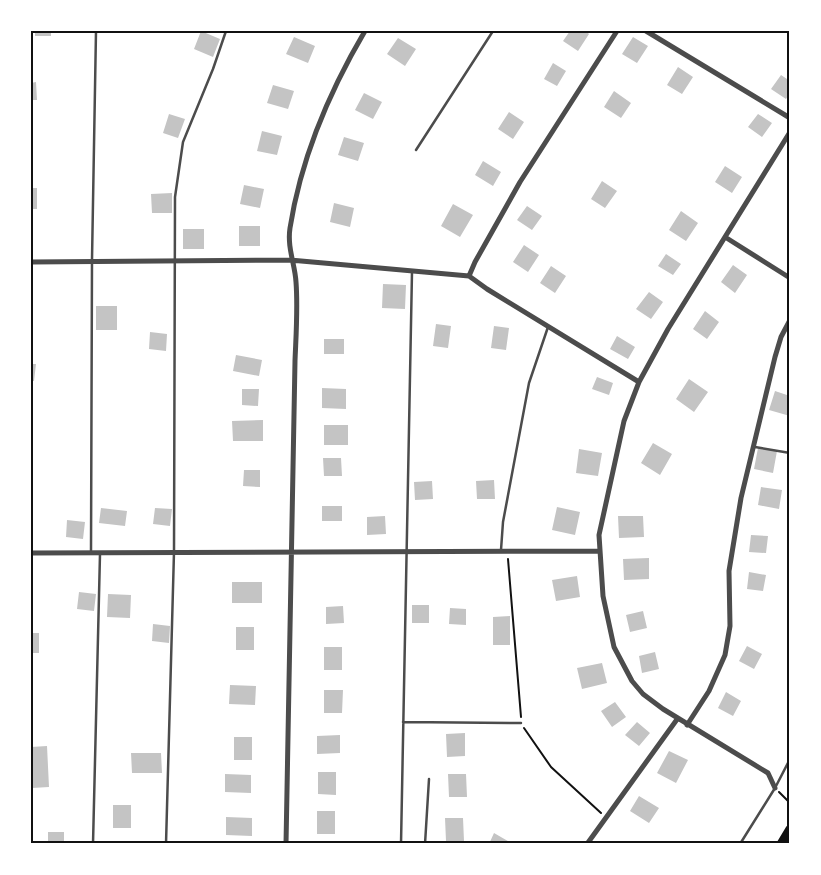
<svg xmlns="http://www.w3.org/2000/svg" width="821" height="875" font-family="'Open Sans',sans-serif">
<rect width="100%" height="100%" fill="#fff"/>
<path fill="#c4c4c4" d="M35 31H51V36H35Z
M201 31 220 39 213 57 194 49Z
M570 31H586L589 34 578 51 563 41Z
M294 37 315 46 308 63 286 54Z
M633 37 648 46 637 63 622 54Z
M398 38 416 49 405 66 387 54Z
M553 63 566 71 557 86 544 79Z
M678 67 693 77 682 94 667 85Z
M781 75 790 81V93L786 99 771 89Z
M36 82 37 100H31V83Z
M273 85 294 91 288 109 267 103Z
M614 91 631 103 621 118 604 107Z
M364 93 382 102 373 119 355 110Z
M509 112 524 122 513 139 498 129Z
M169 114 185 119 178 138 163 133Z
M758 114 772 123 762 137 748 127Z
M262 131 282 136 277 155 257 151Z
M344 137 364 143 358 161 338 155Z
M483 161 501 172 493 186 475 175Z
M725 166 742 177 732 193 715 182Z
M602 181 617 191 605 208 591 199Z
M244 185 264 189 260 208 240 204Z
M31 188H37V209H31Z
M172 193V213H152L151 194Z
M334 203 354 208 350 227 330 222Z
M453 204 473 215 460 237 441 226Z
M527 206 542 216 532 230 517 220Z
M681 211 698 223 686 241 669 230Z
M239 226H260V246H239Z
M183 229H204V249H183Z
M524 245 539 255 528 272 513 262Z
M666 254 681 264 673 275 658 266Z
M733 265 747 275 735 293 721 282Z
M551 266 566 276 555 293 540 283Z
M383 284 406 285 405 309 382 308Z
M649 292 663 302 651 319 636 309Z
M96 306H117V330H96Z
M705 311 719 322 707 339 693 329Z
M436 324 451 326 448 348 433 346Z
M494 326 509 328 506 350 491 348Z
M150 332 167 334 166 351 149 349Z
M617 336 635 347 628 359 610 349Z
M324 339H344V354H324Z
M236 355 262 360 259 376 233 371Z
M31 364H36L34 381H31Z
M597 377 613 383 609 395 592 389Z
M689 379 708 392 694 412 676 399Z
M322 388 346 389V409L322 408Z
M242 389H259L258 406 242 405Z
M775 391 790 396V416L769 410Z
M263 420V441H233L232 421Z
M324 425H348V445H324Z
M653 443 672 454 660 475 641 463Z
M758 448 777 451 773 473 754 469Z
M579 449 602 453 598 476 576 473Z
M323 458H341L342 476H324Z
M244 470H260V487L243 486Z
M494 480 495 499H477L476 481Z
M432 481 433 499 415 500 414 482Z
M761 487 782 490 779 509 758 505Z
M322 506H342V521H322Z
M557 507 580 512 575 535 552 530Z
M101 508 127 511 125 526 99 523Z
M155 508 172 509 170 526 153 524Z
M385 516 386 534 367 535V517Z
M618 516H643L644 537 619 538Z
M67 520 85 522 83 539 66 537Z
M751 535 768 536 766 553 749 552Z
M649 558V579L624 580 623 559Z
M749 572 766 575 763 591 747 589Z
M577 576 580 597 556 601 552 580Z
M232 582H262V603H232Z
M79 592 96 594 94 611 77 609Z
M108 594 131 595 130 618 107 617Z
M412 605H429V623H412Z
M343 606 344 623 326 624V607Z
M450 608 466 609V625L449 624Z
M643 611 647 628 630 632 626 615Z
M510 616V645H493V617Z
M153 624 170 626 169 643 152 641Z
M236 627H254V650H236Z
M31 633H39V653H31Z
M747 646 762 654 754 669 739 661Z
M324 647H342V670H324Z
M655 652 659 669 642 673 639 656Z
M602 663 607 683 582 689 577 668Z
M230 685 256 686 255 705 229 704Z
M324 690H343L342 713H324Z
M726 692 741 701 733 716 718 708Z
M615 702 626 717 612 727 601 711Z
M637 722 650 733 639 746 625 735Z
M465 733V756L447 757 446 734Z
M340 735V753L317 754V736Z
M234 737H252V760H234Z
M47 746 49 787 32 788 31 747Z
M669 751 688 760 676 783 657 773Z
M131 753H161L162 773H132Z
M318 772H336V795L318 794Z
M225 774 251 775V793L225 792Z
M448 774H466L467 797H449Z
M639 796 659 808 649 823 630 811Z
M113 805H131V828H113Z
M317 811H335V834H317Z
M226 817 252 818V836L226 835Z
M445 818H463L464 841H446Z
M48 832H64V844H48Z
M494 833 513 844H489Z"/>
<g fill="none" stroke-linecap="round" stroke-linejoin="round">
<path stroke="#111" stroke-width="2" d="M508 559 521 717
M524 728 551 767 601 813
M779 792 790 803"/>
<path stroke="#4c4c4c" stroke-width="2.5" d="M416 150 493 31
M755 447 790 453
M501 550 503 522 529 383 548 327
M91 552 92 260 96 31
M403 722 521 723
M93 844 100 554
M166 844 174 552 175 197 183 142 213 69 226 31
M401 844 412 272
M425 844 429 779
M740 844 775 788 790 759"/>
<path stroke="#4c4c4c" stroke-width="5" d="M646 31 790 118
M725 237 790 278
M31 262 290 260 469 276
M469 276 475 262 520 182 617 31
M469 276 487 289 639 382
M31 553 600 551
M687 725 709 691 725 655 730 626 729 571 741 498 775 357 781 337 790 320
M775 788 768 773 663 709 643 694 632 681 614 647 603 596 599 535 624 421 639 382 668 329 790 132
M286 844C288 683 291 522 295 361 296 335 298 308 296 282 295 264 287 248 290 228 301 158 329 92 365 31
M587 844 678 718"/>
<path stroke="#111" stroke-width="9" d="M781 844 790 829"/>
</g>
<rect width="821" height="875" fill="none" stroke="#ffffff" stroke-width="65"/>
<rect x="32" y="32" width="756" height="810" fill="none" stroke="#111" stroke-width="2"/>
</svg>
